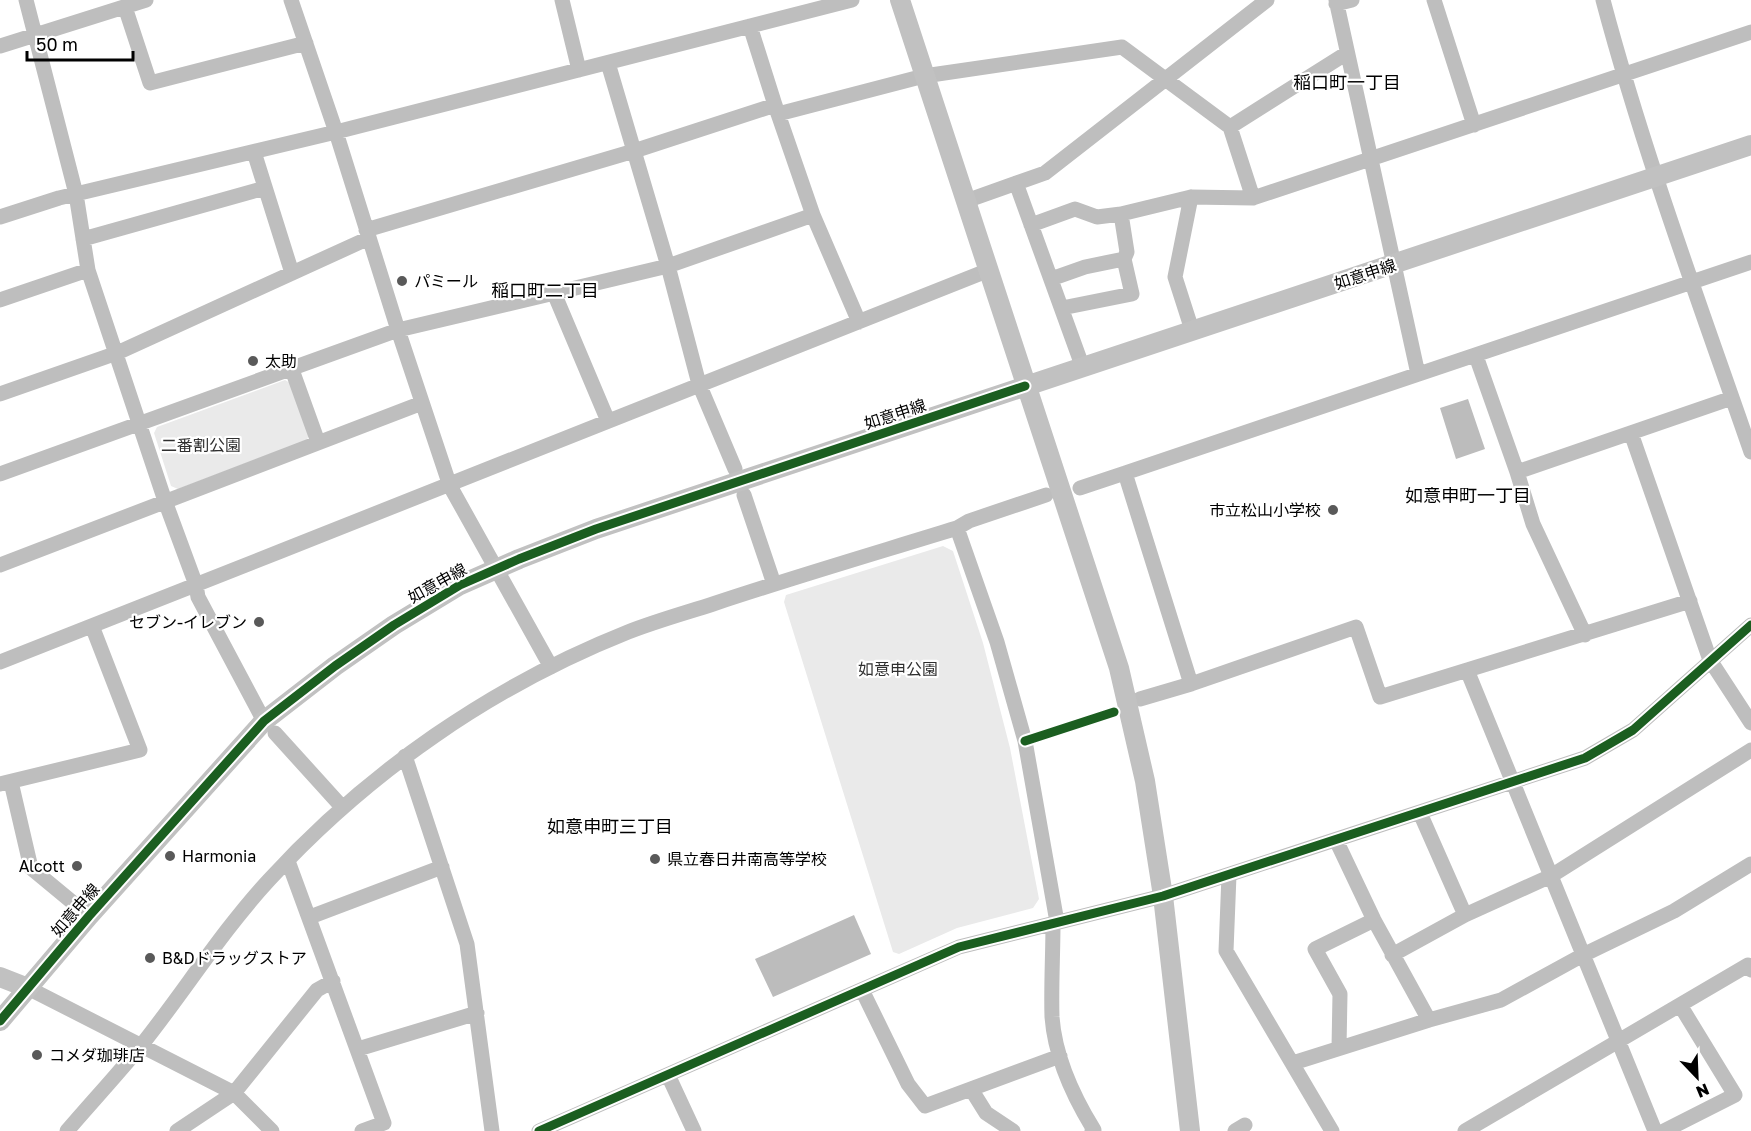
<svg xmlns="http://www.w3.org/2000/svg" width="1751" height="1131" font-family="'Golos Text','Noto Sans JP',sans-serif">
<rect width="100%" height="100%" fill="#fff"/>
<path fill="#eaeaea" d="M285 380 290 383 309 434 307 440 178 489 171 486 154 433 157 427Z
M943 546 953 551 983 643 1010 748 1039 899 1033 908 957 928 899 954 893 952 784 602 786 595Z"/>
<path fill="#bcbcbc" d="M1468 399 1485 449 1456 459 1440 408Z
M854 915 871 954 773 997 755 959Z"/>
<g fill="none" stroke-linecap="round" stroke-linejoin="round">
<path stroke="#bebebe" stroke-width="15" d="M26 0 76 194 88 270 165 501 196 585 198 597 264 721
M291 0 336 132 398 330 450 486 551 667
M562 0 579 70
M1336 0 1418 374
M1434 0 1474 125
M1603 0C1644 154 1699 302 1751 452
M1336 4 1352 0
M125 7 150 83 306 43
M750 26 775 105 813 215 859 322
M0 46 146 0
M608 63 668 266 699 384 735 469
M778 114 924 76 1122 47 1230 127 1253 198
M1230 127 1347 53
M254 152 292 273
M1016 183 1083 368
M1191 197 1175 277 1192 330
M966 201 1045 173 1267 0
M0 217 59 198 336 132 852 0
M1031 225 1075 209 1097 217 1121 214 1191 197 1253 198 1751 32
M366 230 634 151 775 105
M83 239 265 188
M1051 279 1085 267 1124 259
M554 293 608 421
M0 300 88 270
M1062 308 1132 294 1124 259 1127 252 1121 214
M1476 356 1517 472 1533 524 1585 635
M291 367 318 442
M0 394 117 353 369 238
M1631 433 1710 660 1751 723
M1517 472 1732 398
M0 474 398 330 668 266 813 215
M1080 488 1125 473
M744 495 774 584
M957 528 997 642 1025 741 1057 922
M0 565 422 403
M0 662C330 532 660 401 989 270
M1467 670 1655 1131
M1191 684 1125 473 1751 262
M1140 699 1191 684 1356 627 1380 697 1690 601
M275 733 342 807
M405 756 467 944 492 1131
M11 782 31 868 89 916
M0 784 140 750 92 626
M1420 813 1465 915
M1336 840 1374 920 1429 1020
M288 861 384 1123 362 1131
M1229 875 1226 951 1332 1131
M310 917 442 867
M1053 923C1053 954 1051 986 1052 1017 1055 1057 1073 1096 1094 1130L1092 1131
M1392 955 1465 915 1551 876 1751 750
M28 988 234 1093 272 1131
M862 990 908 1084 925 1106 1060 1056
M1339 1048 1340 994 1315 949 1374 920
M358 1049 477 1013
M1293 1063 1429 1020 1501 1000 1583 955 1674 911 1751 864
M668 1075 694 1131
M971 1089 986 1113 1013 1131
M67 1131C91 1103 116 1076 140 1047 184 992 221 932 269 880 368 772 492 686 628 632 656 621 685 613 713 604 794 577 876 553 957 528L969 521 1046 495
M177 1131 234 1093 317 990 333 981
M539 1131 959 947 1163 896 1585 758 1633 730 1751 625
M1235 1131 1245 1125
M1465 1131 1748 965 1751 970
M1664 1131 1735 1095 1680 1005"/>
<path stroke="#c1c1c1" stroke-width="20" d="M900 0 1119 668 1145 781 1163 896 1190 1131
M0 977 28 988
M0 1021 89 916 264 721 335 666 394 625 460 585 519 559 596 529 1751 145"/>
<defs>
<path id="cycleway" d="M1025 741 1114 712
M0 1021 89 916 264 721 335 666 394 625 460 585 519 559 596 529 1025 386
M539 1131 959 947 1163 896 1585 758 1633 730 1751 625"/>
</defs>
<use href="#cycleway" stroke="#fff" stroke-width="13"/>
<use href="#cycleway" stroke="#1b5e20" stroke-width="9"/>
</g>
<g fill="#595959" stroke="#fff" stroke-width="2">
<circle cx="402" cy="281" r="6"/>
<circle cx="253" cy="361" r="6"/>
<circle cx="1333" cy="510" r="6"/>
<circle cx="259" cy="622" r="6"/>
<circle cx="170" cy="856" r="6"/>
<circle cx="655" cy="859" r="6"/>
<circle cx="77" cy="866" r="6"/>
<circle cx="150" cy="958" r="6"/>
<circle cx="37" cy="1055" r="6"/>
</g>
<g text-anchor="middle" stroke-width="4.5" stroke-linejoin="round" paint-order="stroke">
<g font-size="16" fill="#000" stroke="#fff">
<text transform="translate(1365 274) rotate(-18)" y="6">如意申線</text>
<text transform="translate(895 414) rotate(-18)" y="6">如意申線</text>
<text transform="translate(437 583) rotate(-29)" y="6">如意申線</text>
<text transform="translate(75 910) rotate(-49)" y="6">如意申線</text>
</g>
<g font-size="16" fill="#000" stroke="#fff" text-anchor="start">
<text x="414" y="287">パミール</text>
<text x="265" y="367">太助</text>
<text x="1321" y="516" text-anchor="end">市立松山小学校</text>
<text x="247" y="628" text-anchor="end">セブン-イレブン</text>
<text x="182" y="862">Harmonia</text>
<text x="667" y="865">県立春日井南高等学校</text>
<text x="65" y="872" text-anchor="end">Alcott</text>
<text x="162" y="964">B&amp;Dドラッグストア</text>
<text x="49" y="1061">コメダ珈琲店</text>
</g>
<g font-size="16" fill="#2f2f2f" stroke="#fff">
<text x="201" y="451">二番割公園</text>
<text x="898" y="675">如意申公園</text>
</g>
<g font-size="18" fill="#000" stroke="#fff">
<text x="1347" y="89">稲口町一丁目</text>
<text x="545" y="297">稲口町二丁目</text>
<text x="1468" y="502">如意申町一丁目</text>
<text x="610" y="833">如意申町三丁目</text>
</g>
</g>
<g transform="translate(1697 1077) rotate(157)" stroke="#ffffff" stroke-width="4.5" paint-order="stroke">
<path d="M0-4.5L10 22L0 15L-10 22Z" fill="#000000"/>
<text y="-9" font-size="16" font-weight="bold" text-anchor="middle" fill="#000000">N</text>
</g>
<path d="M27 51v9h106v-9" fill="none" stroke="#000000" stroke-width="3"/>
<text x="36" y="51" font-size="18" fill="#000000" stroke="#ffffff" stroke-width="4.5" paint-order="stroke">50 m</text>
</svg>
